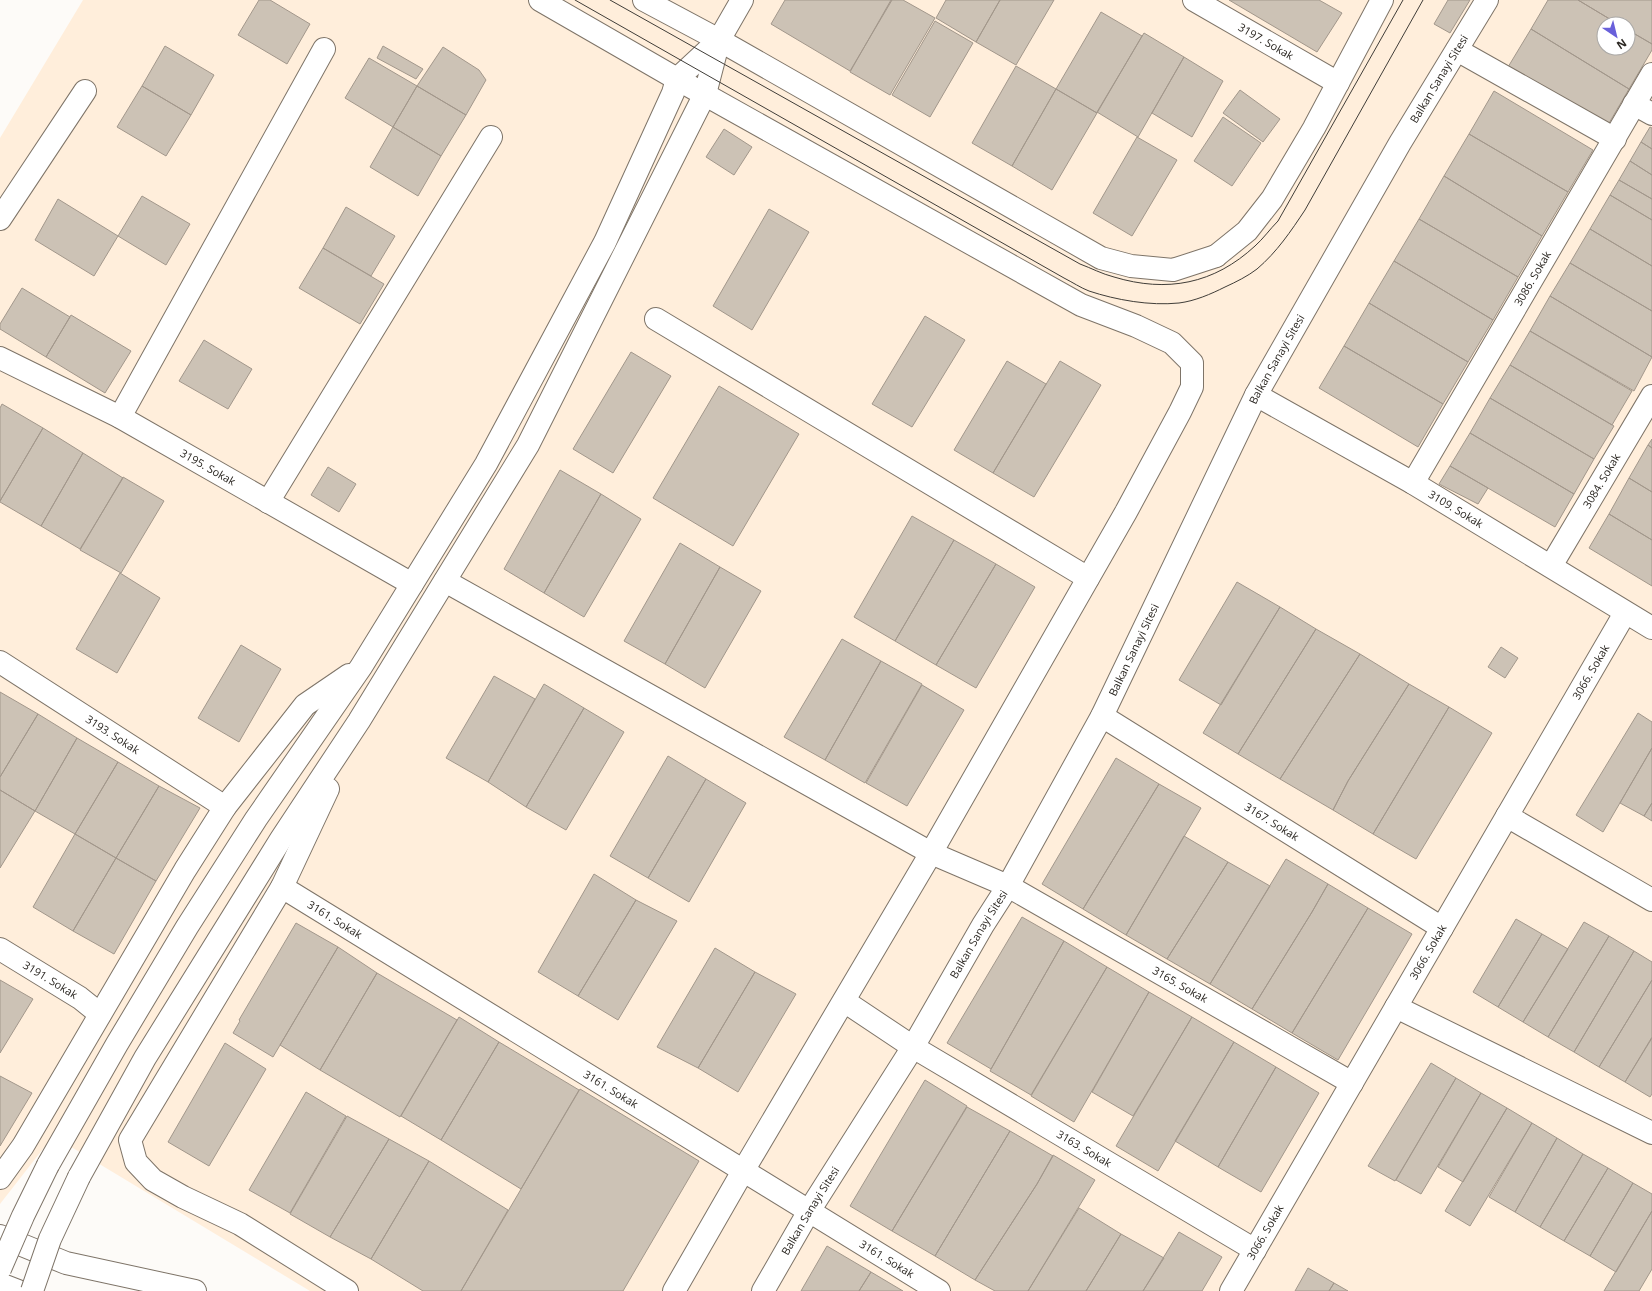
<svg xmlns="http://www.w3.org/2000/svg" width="1652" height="1291" font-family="'Open Sans',sans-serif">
<rect width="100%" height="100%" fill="#fdfbf8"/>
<path fill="#ffeedb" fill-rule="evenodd" d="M83 0H1652V1291H310L53 1136 0 1204V138ZM1604 24H1628V48H1604Z"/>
<path fill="#ccc2b5" stroke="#a2978b" d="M259 0H270L310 24 287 64 238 35Z
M785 0H892L850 71 771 24Z
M891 0H903L935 18 890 95 850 72Z
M946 0H1000L976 42 936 18Z
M1000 0H1054L1016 65 976 42Z
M1229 0H1319L1342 13 1317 52Z
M1448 0H1470L1450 33 1434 24Z
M1548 0H1578L1618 24H1604V48H1628V30L1652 44V50L1629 89 1531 29Z
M1578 0H1652V44L1628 30V24H1618Z
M1101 12 1142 36 1097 113 1056 89Z
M935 21 973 43 930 117 892 95Z
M1531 29 1629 89 1605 130 1505 72Z
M1144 33 1184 57 1138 137 1097 112Z
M165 46 214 75 191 115 142 86Z
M383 46 423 69 416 79 377 58Z
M443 47 479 70 486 80 466 115 417 86Z
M1184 57 1223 81 1192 137 1152 113Z
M369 58 417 86 393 127 345 98Z
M1016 66 1056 89 1012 166 972 143Z
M142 86 191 115 166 156 117 127Z
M417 86 466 115 441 156 393 127Z
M1056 89 1097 113 1052 190 1012 166Z
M1240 90 1280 119 1263 142 1223 113Z
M1494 91 1593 150 1568 192 1469 134Z
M1223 117 1261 143 1232 186 1194 161Z
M393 127 441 156 418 196 370 167Z
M1650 127 1652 128V149L1641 142Z
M724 129 752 147 734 175 706 157Z
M1469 134 1568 192 1542 236 1444 176Z
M1137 137 1177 160 1132 236 1093 213Z
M1641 142 1652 149V175L1630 161Z
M1630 161 1652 175V199L1619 180Z
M1444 176 1542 236 1518 277 1419 219Z
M1619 180 1652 199V220L1610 195Z
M1610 195 1652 220V266L1590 229Z
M142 196 190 224 166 265 118 236Z
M58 199 118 236 94 276 35 240Z
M346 207 395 236 371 276 323 248Z
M769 209 809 232 752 330 713 306Z
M1419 219 1518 277 1493 320 1394 261Z
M1590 229 1652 266V311L1570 263Z
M323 248 384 284 360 324 299 288Z
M1394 261 1493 320 1468 362 1369 303Z
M1570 263 1652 311V357L1550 296Z
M22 288 70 317 46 357 0 329V324Z
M1550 296 1652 357 1634 391 1530 331Z
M1369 303 1468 362 1443 404 1344 346Z
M71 315 131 351 105 393 46 357Z
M925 316 965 340 912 427 872 404Z
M1530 331 1632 391 1612 425 1510 365Z
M204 340 252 369 228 409 179 381Z
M1344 346 1443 404 1418 447 1319 388Z
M631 352 671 376 613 473 573 449Z
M1007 361 1046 384 993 473 954 450Z
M1060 361 1101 385 1034 497 993 473Z
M1510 365 1614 426 1594 459 1490 398Z
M719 386 799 434 733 546 653 498Z
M1490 398 1594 459 1574 494 1470 433Z
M2 404 43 428 0 501V408Z
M43 428 83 453 41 526 0 502V501Z
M1470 433 1574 494 1555 527 1450 466Z
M1652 439V448L1648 445Z
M1648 445 1652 448V492L1629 478Z
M83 453 123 478 80 549 41 526Z
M1450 466 1488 488 1478 504 1439 484Z
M328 467 356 484 339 512 311 495Z
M560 470 601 494 544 593 504 569Z
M123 477 164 501 121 573 80 550Z
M1629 478 1652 492V540L1609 514Z
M601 494 641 519 584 617 544 593Z
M1609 514 1652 540V586L1589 548Z
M912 516 954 540 895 641 854 617Z
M954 540 996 564 936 665 895 641Z
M680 543 720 567 665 664 624 641Z
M996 564 1035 587 976 688 936 665Z
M720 567 761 591 705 688 665 664Z
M120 573 160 598 117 673 76 649Z
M1237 582 1280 607 1221 705 1179 680Z
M1280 607 1316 629 1238 754 1203 733Z
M1316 629 1360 654 1280 779 1238 754Z
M842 639 881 661 825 760 784 737Z
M241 645 281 669 239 742 198 718Z
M1501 647 1518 658 1505 678 1488 667Z
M1360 654 1409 684 1348 781 1333 810 1280 779Z
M881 661 922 684 865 783 825 760Z
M494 676 535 699 488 782 446 758Z
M544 684 584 708 526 807 488 782Z
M1409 684 1449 707 1373 834 1333 810 1348 781Z
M922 685 964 710 907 806 866 783Z
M0 692 38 714 0 777Z
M1449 707 1492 733 1416 859 1373 834Z
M584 708 624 732 566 830 526 807Z
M1638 713 1652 722V748L1603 832 1576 815Z
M38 714 77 738 35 811 0 790V777Z
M77 738 118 762 75 834 35 811Z
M1652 748V803L1644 816 1620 803Z
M668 756 706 779 648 878 610 856Z
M1116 758 1159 784 1083 909 1042 884Z
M118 762 159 786 116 858 75 834Z
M706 779 746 803 689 902 648 878Z
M1159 784 1201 808 1126 935 1083 909Z
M159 786 200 808 156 881 116 858Z
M0 790 35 811 0 868Z
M1652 803V821L1644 816Z
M75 834 116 858 73 931 33 907Z
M1184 836 1228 862 1167 959 1126 935Z
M116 858 156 881 114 954 73 931Z
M1286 859 1328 884 1312 912 1252 1009 1210 984Z
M1228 862 1270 886 1210 984 1167 959Z
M594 874 636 900 578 996 538 972Z
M1328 884 1368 908 1292 1033 1252 1009 1312 912Z
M636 900 677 921 618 1020 578 996Z
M1368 908 1412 934 1338 1060 1292 1033Z
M1022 917 1064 941 991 1069 947 1043Z
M1516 919 1542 934 1498 1007 1473 992Z
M1584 922 1609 936 1548 1037 1523 1022Z
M296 923 338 947 273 1057 233 1033 240 1021 239 1020Z
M1542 934 1568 949 1523 1022 1498 1007Z
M1609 936 1634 951 1574 1052 1548 1037Z
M1064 941 1107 967 1031 1095 990 1071Z
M338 947 377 973 320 1070 280 1045Z
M715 948 755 972 698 1068 657 1047Z
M1634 951 1652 962V980L1599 1067 1574 1052Z
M1107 967 1149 992 1074 1122 1031 1096Z
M755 972 796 994 738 1092 698 1068Z
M377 973 457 1020 400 1117 320 1070Z
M0 980 33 999 0 1053Z
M1652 980V1037L1625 1082 1599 1067Z
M1149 992 1192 1017 1133 1116 1092 1092Z
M459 1017 499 1042 441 1140 401 1116Z
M1192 1017 1234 1042 1158 1171 1116 1146Z
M1652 1038V1094L1650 1097 1625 1082Z
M499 1042 579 1090 521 1189 441 1140Z
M1234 1042 1276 1067 1218 1167 1175 1141Z
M225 1043 266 1069 209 1166 168 1142Z
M1431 1063 1456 1078 1395 1181 1368 1166Z
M1276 1067 1319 1093 1261 1192 1218 1167Z
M0 1076 32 1093 0 1146Z
M1456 1078 1481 1093 1421 1194 1396 1180Z
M925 1080 967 1106 892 1231 850 1206Z
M580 1089 699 1161 623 1291H461Z
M306 1092 346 1116 290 1213 249 1190Z
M1481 1093 1507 1108 1463 1182 1438 1167Z
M967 1107 1010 1131 935 1256 892 1231Z
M1507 1108 1532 1123 1470 1226 1445 1211Z
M347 1116 389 1139 330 1237 290 1214Z
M1532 1123 1557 1138 1515 1212 1489 1197Z
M1010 1131 1053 1156 1037 1184 975 1280 935 1256Z
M1557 1138 1583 1154 1540 1227 1515 1212Z
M389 1139 429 1161 371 1259 330 1237Z
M1583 1154 1608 1168 1564 1241 1540 1227Z
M1053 1155 1095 1180 1028 1291H995L975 1280 1037 1184Z
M429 1161 508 1210 461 1291H423L371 1259Z
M1608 1168 1633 1183 1590 1256 1564 1241Z
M1633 1183 1652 1194V1211L1616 1272 1590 1256Z
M1079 1208 1121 1234 1086 1291H1028Z
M1652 1211V1269L1639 1291H1604Z
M1179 1232 1222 1257 1202 1291H1143Z
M1121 1234 1164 1258 1143 1291H1086Z
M827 1246 871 1272 859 1291H801Z
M1308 1268 1334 1283 1329 1291H1295Z
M871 1272 903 1291H859Z
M1334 1283 1348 1291H1329Z"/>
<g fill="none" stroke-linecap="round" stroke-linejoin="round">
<defs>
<g id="street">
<path d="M540 0 677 79 1081 305 1136 326 1172 343 1192 363V387L1180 412 1126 512 931 853 743 1171 674 1291"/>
<path d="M644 0 719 40 1101 258 1131 266 1173 270 1216 256"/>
<path id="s1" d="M1194 0 1338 83"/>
<path d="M1457 50 1615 139"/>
<path d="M1634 104 1652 114"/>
<path d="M0 219 85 91"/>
<path d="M656 319 1088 578"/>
<path id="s2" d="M0 358 120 417 412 584"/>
<path id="s3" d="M1256 395 1413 483 1652 628"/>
<path d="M120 417 324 49"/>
<path id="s4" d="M1413 483 1652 74"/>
<path d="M268 502 491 137"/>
<path id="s5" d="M1551 566 1652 396"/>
<path id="s6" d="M445 581 931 853 1008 886 1352 1083"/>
<path id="s7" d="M0 662 225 807"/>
<path id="s8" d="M1102 716 1442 928"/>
<path d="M1507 816 1652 900"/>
<path id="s9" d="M282 887 939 1291"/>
<path id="s10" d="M0 949 80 998 100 1014"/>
<path id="s11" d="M844 1001 913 1047 1255 1250"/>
<path d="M1396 1007 1652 1133"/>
<path id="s12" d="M1231 1291 1625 613"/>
</g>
<g id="secondary">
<path d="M1216 256 1247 231 1272 199 1314 128 1382 0"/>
<path d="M328 789 282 887 130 1140 136 1162 153 1180 183 1197 240 1224 347 1291"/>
<path d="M48 1165 117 1044 187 927 256 819 361 667 486 464 605 242 673 93 677 79 719 40"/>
<path d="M79 1177 145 1058 281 839 359 721 528 445 705 94 719 40 742 0"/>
<path d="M0 1178 23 1146 185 870 225 807 305 705 349 675"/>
<path d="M0 1236 66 1263 195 1291"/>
<path id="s13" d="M763 1291 809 1211 913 1047 983 925 1008 886 1102 716 1256 395 1400 143 1487 0"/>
</g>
<path id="highway" d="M0 1284 18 1291"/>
</defs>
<use href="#street" stroke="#7e7468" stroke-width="24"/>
<use href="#secondary" stroke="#7e7468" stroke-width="24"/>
<use href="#highway" stroke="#7e7468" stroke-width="24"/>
<use href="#street" stroke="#fff" stroke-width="22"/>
<use href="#secondary" stroke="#fff" stroke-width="22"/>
<use href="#highway" stroke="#fff" stroke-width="22"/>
<path stroke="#403d38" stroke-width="1" d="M575 0 1064 278C1072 282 1081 288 1089 291 1116 300 1150 306 1179 303 1195 301 1211 294 1225 287 1236 282 1248 276 1257 269 1277 252 1291 231 1305 210L1423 0
M610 0 1080 264C1091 268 1102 274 1114 277 1167 293 1214 284 1255 246 1263 239 1270 229 1278 221L1403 0"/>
<defs>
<path id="secondary-bridge" d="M0 1269 23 1216 48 1165
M32 1291 50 1239 79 1177"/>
</defs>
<use href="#secondary-bridge" stroke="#7e7468" stroke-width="24" stroke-linecap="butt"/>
<use href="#secondary-bridge" stroke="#fff" stroke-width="22"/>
</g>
<g text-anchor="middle" stroke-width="3" stroke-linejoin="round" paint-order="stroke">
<g font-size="11" fill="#2a2621" stroke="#fff">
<text dy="4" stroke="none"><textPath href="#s1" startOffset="83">3197. Sokak</textPath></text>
<text dy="4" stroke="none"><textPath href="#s13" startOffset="1389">Balkan Sanayi Sitesi</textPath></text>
<text dy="4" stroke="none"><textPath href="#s4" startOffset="237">3086. Sokak</textPath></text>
<text dy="4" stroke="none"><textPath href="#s13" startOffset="1065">Balkan Sanayi Sitesi</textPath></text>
<text dy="4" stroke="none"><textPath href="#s2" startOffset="235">3195. Sokak</textPath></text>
<text dy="4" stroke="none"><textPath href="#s5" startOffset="99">3084. Sokak</textPath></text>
<text dy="4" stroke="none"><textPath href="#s3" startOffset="230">3109. Sokak</textPath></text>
<text dy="4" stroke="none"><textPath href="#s13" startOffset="741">Balkan Sanayi Sitesi</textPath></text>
<text dy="4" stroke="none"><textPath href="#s12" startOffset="716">3066. Sokak</textPath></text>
<text dy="4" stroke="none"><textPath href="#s7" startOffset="134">3193. Sokak</textPath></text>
<text dy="4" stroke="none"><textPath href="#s8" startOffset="200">3167. Sokak</textPath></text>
<text dy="4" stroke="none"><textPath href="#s9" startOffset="62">3161. Sokak</textPath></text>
<text dy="4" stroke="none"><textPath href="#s13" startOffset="417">Balkan Sanayi Sitesi</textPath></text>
<text dy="4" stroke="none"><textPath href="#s12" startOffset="392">3066. Sokak</textPath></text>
<text dy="4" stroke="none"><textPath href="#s10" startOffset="59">3191. Sokak</textPath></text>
<text dy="4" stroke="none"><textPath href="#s6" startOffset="839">3165. Sokak</textPath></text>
<text dy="4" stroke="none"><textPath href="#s9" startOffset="386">3161. Sokak</textPath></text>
<text dy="4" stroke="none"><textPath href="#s11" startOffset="282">3163. Sokak</textPath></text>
<text dy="4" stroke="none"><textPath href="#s13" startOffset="93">Balkan Sanayi Sitesi</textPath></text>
<text dy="4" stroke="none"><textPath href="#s12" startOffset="68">3066. Sokak</textPath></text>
<text dy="4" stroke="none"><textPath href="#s9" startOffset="710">3161. Sokak</textPath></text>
</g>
</g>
<g transform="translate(1616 36) rotate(145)"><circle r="19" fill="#ffffff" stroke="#aaa8a6"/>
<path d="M0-3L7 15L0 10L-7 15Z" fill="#6960da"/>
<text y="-6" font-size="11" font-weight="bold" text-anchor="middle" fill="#2a2621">N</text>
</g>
</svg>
